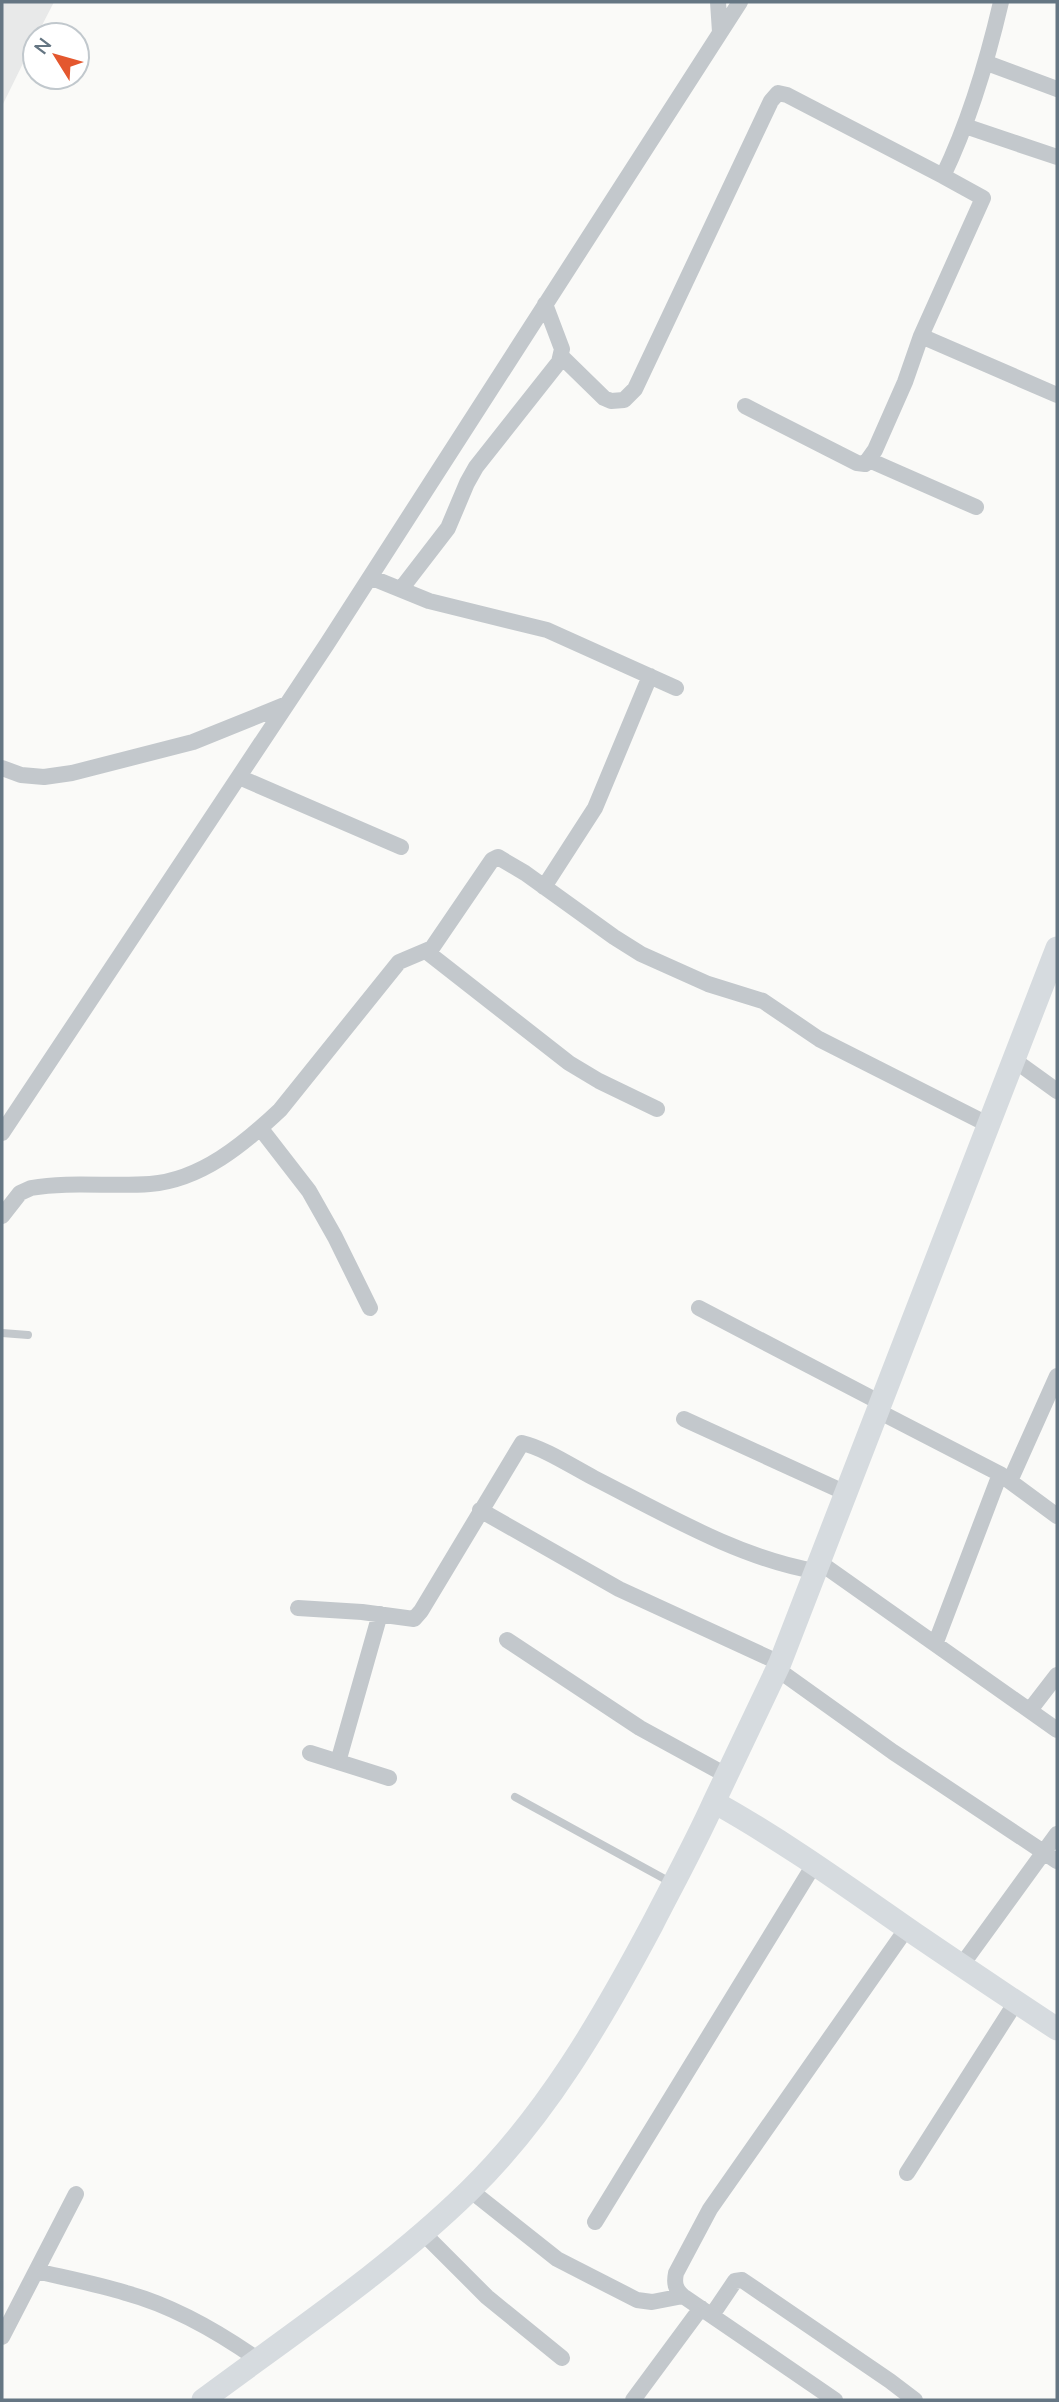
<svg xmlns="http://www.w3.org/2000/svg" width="1059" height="2402" font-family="Mulish,sans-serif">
<rect width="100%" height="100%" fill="#fafaf8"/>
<path fill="#e8e9e9" d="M2 2H54L37 35H35V39L2 106Z"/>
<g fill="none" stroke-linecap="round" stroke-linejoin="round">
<path stroke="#c3c8cc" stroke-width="8" d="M2 1333 28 1335
M515 1797 672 1883"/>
<path stroke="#c3c8cc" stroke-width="16" d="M718 2 720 32
M987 63 1057 89
M965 126 1057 157
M921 336 1057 395
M561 356 604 398 611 401 624 400 635 389 771 101 778 93 787 95 943 176C970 120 987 62 1001 2
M745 406 857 463 865 464 875 450 905 382 921 336 983 198 943 176
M869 460 976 507
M370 577 429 601 547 630 676 688
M401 589 448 528 467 483 476 467 559 362 562 349 545 304
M2 768 21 775 44 777 72 773 193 742 287 704
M239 777 401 847
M544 887 595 808 650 676
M427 952 569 1063 599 1081 657 1109
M1014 1060 1057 1091
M261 1129 309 1191 335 1237 370 1308
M2 1133 327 644 740 2
M2 1216 20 1193 31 1188C70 1181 111 1187 150 1184 201 1180 244 1144 280 1110L399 962 432 948 492 860 498 857 525 873 614 937 641 954 708 984 763 1001 819 1039 989 1125
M699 1308 881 1403
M878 1411 1000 1474 1057 1516
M684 1419 846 1493
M1010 1481 1057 1376
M480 1510 619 1589 780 1663
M819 1562 1057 1730
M298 1608 362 1612 414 1619 421 1611 522 1443C544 1448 573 1467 594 1478 661 1512 741 1559 815 1571
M507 1640 640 1728 726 1775
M936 1642 1000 1474
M777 1669 893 1752 1057 1861
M1030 1710 1057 1675
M310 1753 389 1778
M338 1762 380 1614
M961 1966 1057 1834
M907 2173 1016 2002
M470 2190 557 2259 637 2300 652 2302 683 2296
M595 2222 815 1863
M423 2233 487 2297 562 2358
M36 2271C66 2278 97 2284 126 2293 174 2306 217 2331 257 2359
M712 2315 735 2281 742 2280 890 2381 915 2400
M2 2337 76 2194
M633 2400 701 2308
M835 2400 683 2296C675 2289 674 2283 676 2273L710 2209 907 1928"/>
<path stroke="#d6dbdf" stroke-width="23" d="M714 1802 780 1663 1057 948
M203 2400C293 2333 388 2270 469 2191 546 2116 602 2019 652 1925 673 1884 695 1844 714 1802 784 1841 849 1888 915 1934 962 1966 1010 1998 1057 2029"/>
</g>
<rect width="1059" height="2402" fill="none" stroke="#657683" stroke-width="7"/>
<g transform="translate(56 56) rotate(307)"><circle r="33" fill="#ffffff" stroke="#c1c8cd" stroke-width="2"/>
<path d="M0-5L12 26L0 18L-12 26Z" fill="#e4572e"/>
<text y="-10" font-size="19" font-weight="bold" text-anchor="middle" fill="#657683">N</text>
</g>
</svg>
